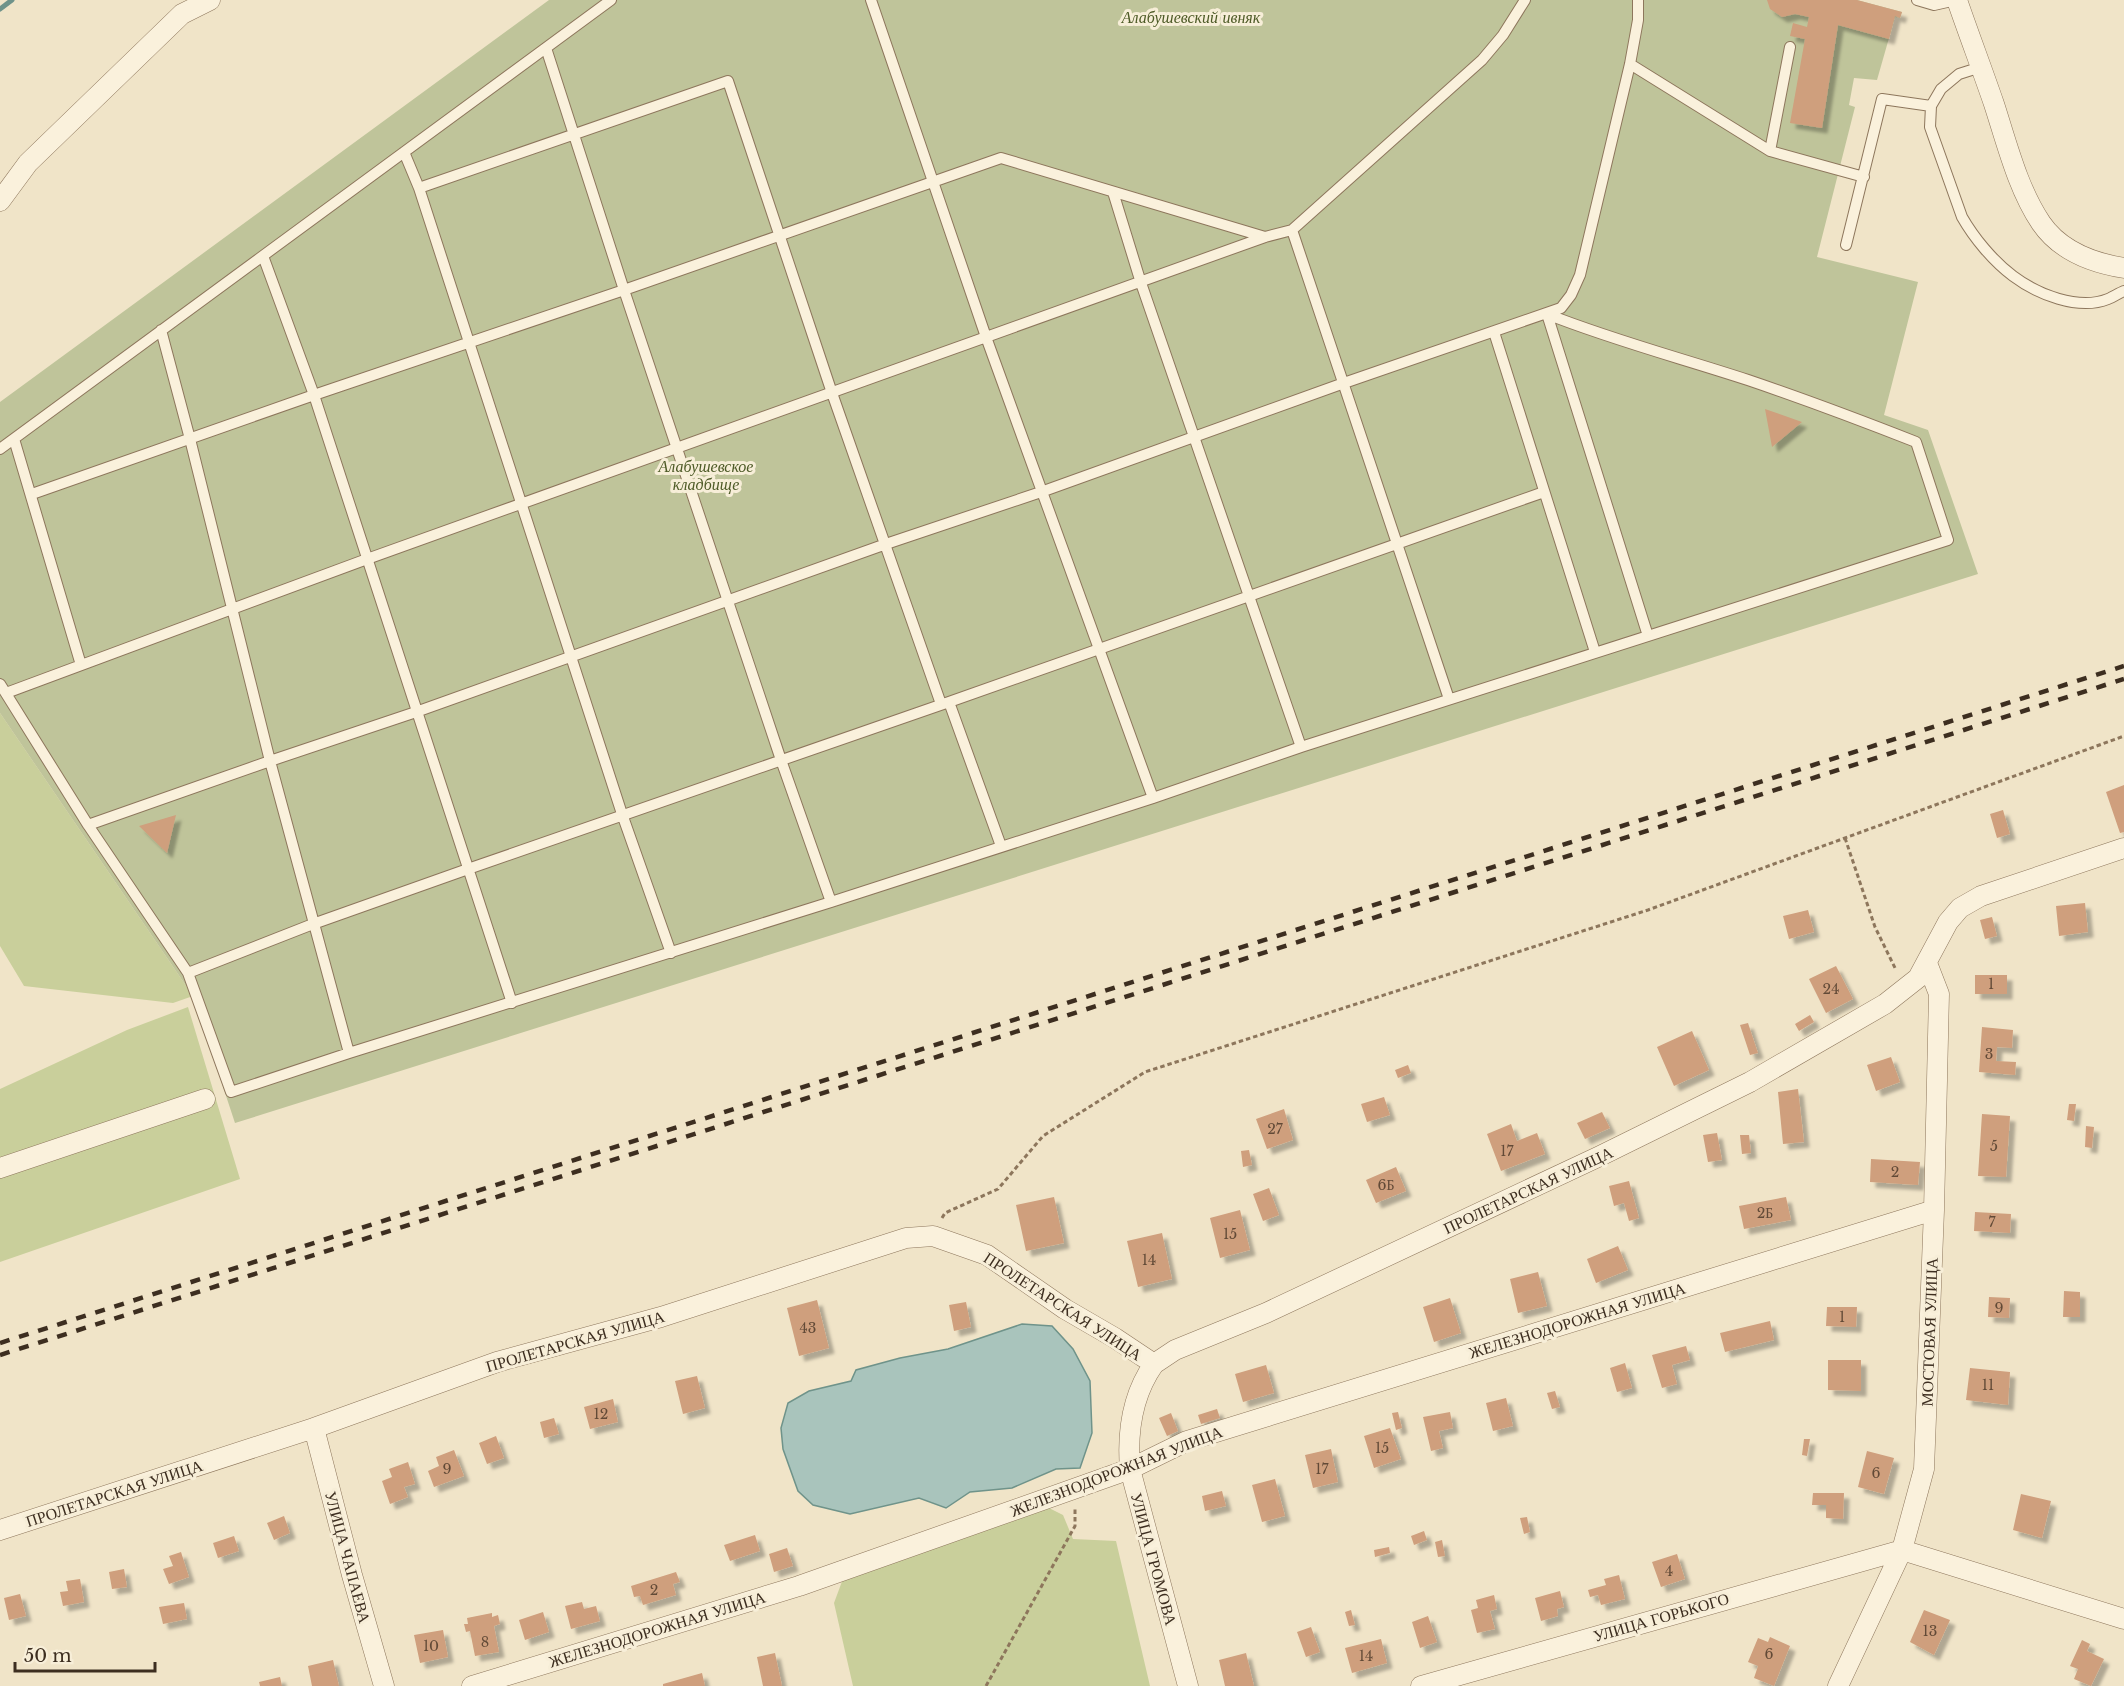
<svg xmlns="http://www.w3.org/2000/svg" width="2124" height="1686" font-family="'Libre Baskerville',serif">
<defs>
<filter id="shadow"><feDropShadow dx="5.5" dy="5.5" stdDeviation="1.5" flood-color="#0004"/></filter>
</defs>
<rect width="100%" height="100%" fill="#f0e4c8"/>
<path fill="#c9cf9b" d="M0 713 193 996 173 1003 24 986 0 946Z
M188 1007 240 1179 0 1262V1089L127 1030Z
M1049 1508 1063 1515 1073 1539 1116 1541 1150 1686H853L834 1603 847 1568Z"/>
<path fill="#bfc49a" d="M549 0H1857L1902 12 1900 18 1895 17 1877 80 1854 78 1849 105 1855 107 1817 257 1918 282 1884 415 1928 430 1978 574 235 1123 193 996 0 713V402Z"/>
<path fill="#a9c4bc" stroke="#6f938a" stroke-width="1.5" d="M1022 1324 1052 1326 1073 1349 1090 1381 1092 1433 1080 1468 1056 1469 1012 1488 970 1492 946 1508 919 1498 850 1514 813 1505 798 1491 783 1449 781 1428 788 1403 809 1391 851 1381 856 1370 900 1358 948 1349Z"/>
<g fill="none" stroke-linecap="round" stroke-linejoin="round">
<path stroke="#6f938a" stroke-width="5" d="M0 9 12 0"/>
</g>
<path fill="#cf9f7d" filter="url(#shadow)" d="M1767 0H1857L1902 12 1900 18 1895 16 1889 39 1838 25 1822 128 1790 123 1805 39 1790 36 1793 23 1807 27 1809 17 1795 14 1782 17 1770 9Z
M1765 409 1802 422 1772 447Z
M2124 785V832L2120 833 2106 792Z
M2003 810 2010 834 1997 838 1990 814Z
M176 815 167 853 139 826Z
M2085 903 2088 932 2059 936 2056 906Z
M1808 910 1814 932 1789 939 1783 916Z
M1992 917 1997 936 1985 939 1980 920Z
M1836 966 1853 999 1826 1013 1809 979Z
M1975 975H2007V994H1975Z
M1810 1015 1814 1022 1799 1031 1795 1024Z
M1748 1023 1758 1053 1750 1055 1740 1025Z
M1982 1027 2013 1030 2012 1048 1997 1047 1996 1061 2016 1062 2015 1075 1979 1072Z
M1692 1031 1709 1070 1674 1086 1657 1047Z
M1891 1057 1900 1082 1876 1091 1867 1065Z
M1408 1065 1411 1073 1398 1078 1395 1070Z
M1798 1089 1804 1142 1783 1144 1778 1092Z
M1384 1097 1390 1115 1367 1122 1361 1104Z
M2069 1104H2076L2074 1121 2067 1120Z
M1284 1109 1293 1140 1267 1149 1256 1119Z
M1602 1112 1610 1128 1585 1139 1577 1123Z
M1982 1114 2010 1116 2006 1177 1978 1176Z
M1511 1124 1517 1141 1537 1133 1545 1154 1501 1171 1487 1134Z
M2086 1126 2094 1127 2092 1148 2085 1147Z
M1717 1133 1722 1160 1708 1162 1703 1135Z
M1740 1135H1749L1751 1153 1742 1154Z
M1249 1150 1252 1165 1243 1167 1241 1151Z
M1871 1159 1920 1162 1918 1185 1870 1182Z
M1396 1167 1406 1191 1376 1203 1366 1180Z
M1629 1181 1639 1218 1629 1221 1624 1203 1614 1206 1609 1186Z
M1269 1188 1279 1215 1263 1221 1253 1194Z
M1054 1197 1064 1243 1026 1251 1016 1205Z
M1786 1197 1791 1220 1744 1229 1739 1206Z
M1240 1210 1250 1250 1220 1258 1210 1218Z
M1975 1212 2011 1214 2010 1233 1974 1231Z
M1162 1233 1172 1279 1138 1287 1127 1241Z
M1618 1246 1628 1270 1596 1283 1587 1259Z
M1538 1272 1547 1306 1518 1313 1510 1279Z
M2064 1291 2080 1292V1317H2063Z
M1989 1297 2010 1298 2009 1318 1988 1317Z
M1450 1298 1461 1333 1434 1342 1423 1307Z
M817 1300 829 1348 799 1356 787 1308Z
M966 1302 971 1327 954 1331 949 1305Z
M1827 1307H1857L1856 1327 1826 1326Z
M1770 1321 1774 1340 1725 1352 1720 1333Z
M1686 1346 1690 1360 1672 1365 1677 1384 1662 1388 1652 1355Z
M1828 1360H1861V1391L1828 1390Z
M1625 1363 1632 1388 1617 1392 1610 1368Z
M1266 1365 1274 1393 1243 1402 1235 1374Z
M1970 1368 2010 1372 2008 1405 1966 1400Z
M697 1376 705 1408 683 1414 675 1381Z
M1555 1391 1560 1407 1552 1409 1547 1393Z
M1506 1398 1513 1426 1493 1431 1486 1403Z
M613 1399 618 1422 590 1429 584 1407Z
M1217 1409 1220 1418 1201 1424 1198 1415Z
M1398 1412 1402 1428 1396 1430 1392 1413Z
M1450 1412 1453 1428 1439 1431 1443 1448 1431 1451 1423 1417Z
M1171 1413 1178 1431 1167 1436 1159 1418Z
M554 1418 559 1434 544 1438 540 1422Z
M1390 1428 1401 1459 1374 1468 1364 1436Z
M496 1436 504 1458 487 1464 479 1443Z
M1804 1439H1810L1807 1456 1802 1455Z
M1331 1449 1338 1482 1313 1488 1305 1455Z
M454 1450 464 1476 434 1487 428 1471 439 1466 436 1457Z
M1867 1451 1894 1458 1884 1494 1858 1487Z
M408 1462 415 1484 404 1487 408 1497 390 1504 382 1481 392 1477 389 1469Z
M1275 1479 1285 1516 1262 1522 1252 1485Z
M1222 1491 1226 1506 1205 1511 1202 1496Z
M1813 1493H1844L1843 1519 1826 1518V1505H1812Z
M2021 1494 2051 1501 2042 1538 2013 1530Z
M284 1516 290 1533 274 1540 267 1523Z
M1527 1517 1530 1532 1524 1534 1520 1518Z
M1424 1531 1427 1540 1414 1545 1411 1536Z
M755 1535 760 1551 730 1561 724 1545Z
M234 1536 239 1551 218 1558 213 1543Z
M1442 1540 1445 1556 1438 1557 1435 1542Z
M1389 1547 1390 1553 1375 1557 1374 1550Z
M787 1548 793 1566 774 1572 769 1554Z
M181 1552 189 1577 169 1584 163 1569 173 1566 169 1556Z
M1677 1554 1685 1579 1661 1587 1652 1562Z
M124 1569 127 1587 112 1589 109 1572Z
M676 1572 680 1582 673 1584 676 1595 643 1605 640 1596 634 1597 631 1586Z
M1619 1575 1625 1599 1601 1605 1598 1595 1590 1597 1588 1590 1606 1585 1604 1579Z
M80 1579 84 1602 63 1606 60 1592 68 1591 66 1581Z
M1560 1591 1564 1607 1557 1609 1558 1616 1541 1621 1535 1598Z
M20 1594 26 1616 9 1620 4 1598Z
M1494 1595 1497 1609 1490 1611 1495 1629 1477 1633 1471 1610 1478 1608 1476 1600Z
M582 1602 584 1609 596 1606 600 1621 571 1629 565 1606Z
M184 1603 187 1619 163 1624 159 1607Z
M1351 1610 1355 1625 1349 1626 1345 1612Z
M1924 1610 1950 1620 1934 1655 1910 1642Z
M543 1612 549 1632 525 1640 519 1620Z
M492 1613V1617L498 1615 500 1624 494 1626 499 1652 475 1656 470 1631 466 1632 464 1624H468L467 1618Z
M1428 1616 1437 1642 1420 1648 1412 1622Z
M1311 1627 1320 1652 1306 1657 1297 1632Z
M443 1630 448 1657 420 1663 414 1635Z
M1770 1637 1790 1646 1774 1686 1754 1678 1758 1666 1748 1662 1758 1638 1768 1642Z
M1381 1639 1387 1663 1352 1673 1345 1648Z
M2082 1640 2090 1644 2087 1651 2104 1659 2091 1686 2074 1679 2078 1669 2070 1666Z
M775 1653 782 1686H763L757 1657Z
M1246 1653 1254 1686H1225L1219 1660Z
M333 1660 339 1686H312L308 1666Z
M702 1673 705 1686H663V1684Z
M280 1677 282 1686H260L259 1682Z"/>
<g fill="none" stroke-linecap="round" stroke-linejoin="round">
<defs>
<path id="service" d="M871 0 986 337 1153 798
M1917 0 1934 5 1956 0
M546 48 624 290 781 760 831 902
M1630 64 1770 151 1864 177
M1981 67 1959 74 1941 89 1931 106 1930 127 1962 217C1974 238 1993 261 2013 276 2037 294 2078 311 2108 299 2113 297 2119 293 2124 291
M1770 151 1790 47
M404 152 419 188 622 814 671 953
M419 188 728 81 832 393 941 704
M1113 192 1141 283 1301 747
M1292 230 1449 699
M1846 245 1882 99 1931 106
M263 256 314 395 512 1003
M1547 314 1648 636
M161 330 190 439 270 761 349 1053
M1494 332 1595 652
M14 439 81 665
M0 449 611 0
M32 494 314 395 624 290 1001 158 1265 237
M0 684 88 825 188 973 231 1092 349 1053 831 902 1153 798 1301 747 1948 540 1916 442C1860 420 1804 399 1748 380 1681 358 1612 340 1547 314
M6 693 367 559 1265 237 1292 230 1482 60 1503 35 1525 0
M949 702 1001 846
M88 825 270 761 416 712 886 544 1041 492 1344 383 1561 308 1571 295 1580 275 1630 64 1638 20V0
M188 973 313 924 468 869 949 702 1544 492"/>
<path id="minor" d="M1957 0C1969 35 1982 69 1994 104 2007 144 2018 189 2041 223 2060 251 2093 263 2124 268
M0 201 28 163 182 14 210 0
M0 1168 205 1099
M1154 1364C1132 1395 1127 1432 1130 1469L1188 1686
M314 1428 352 1575 384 1686
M0 1530 314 1428 497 1362 661 1317 906 1238 933 1236 987 1255 1065 1309 1115 1338 1154 1364 1175 1350 1266 1313 1600 1156 1750 1082 1885 1004 1918 978 1948 922 1960 908 1981 896 2124 848
M472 1686 799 1586 1130 1469 1187 1441 1934 1210
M1421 1686 1902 1550 2124 1619
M1838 1686 1902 1550 1924 1469 1934 1210 1939 994 1927 963"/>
</defs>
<use href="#service" stroke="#8d765c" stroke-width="12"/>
<use href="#minor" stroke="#8d765c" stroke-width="21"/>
<path stroke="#8d765c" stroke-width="3" stroke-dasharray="4.5 3" stroke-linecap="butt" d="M1845 838 1875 927 1896 970
M942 1218 945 1213 998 1189 1043 1136 1145 1072 1648 910 2124 736
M986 1686 1075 1526V1508"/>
<use href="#service" stroke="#faf1dc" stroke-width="10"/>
<use href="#minor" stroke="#faf1dc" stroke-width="20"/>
<path stroke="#3d2e20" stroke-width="4.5" stroke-dasharray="10 10" stroke-linecap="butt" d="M0 1343 2124 666
M0 1355 2124 679"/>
</g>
<g text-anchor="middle" stroke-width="6" stroke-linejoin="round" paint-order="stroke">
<g font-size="14" fill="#624a37">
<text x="1991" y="989">1</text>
<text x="1831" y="994">24</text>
<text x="1989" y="1059">3</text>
<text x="1275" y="1134">27</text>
<text x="1994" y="1151">5</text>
<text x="1507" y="1156">17</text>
<text x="1895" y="1177">2</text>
<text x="1386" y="1190">6Б</text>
<text x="1765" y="1218">2Б</text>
<text x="1992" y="1227">7</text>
<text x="1230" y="1239">15</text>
<text x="1149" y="1265">14</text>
<text x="1999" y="1313">9</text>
<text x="1842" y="1322">1</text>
<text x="808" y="1333">43</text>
<text x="1988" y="1390">11</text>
<text x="601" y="1419">12</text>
<text x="1382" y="1453">15</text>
<text x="447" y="1474">9</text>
<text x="1322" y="1474">17</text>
<text x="1876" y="1478">6</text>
<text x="1669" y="1576">4</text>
<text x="654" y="1595">2</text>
<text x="1930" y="1636">13</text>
<text x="485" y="1647">8</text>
<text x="431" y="1651">10</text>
<text x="1769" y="1659">6</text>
<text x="1366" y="1661">14</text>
</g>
<g font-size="16" font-style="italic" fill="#4d5a26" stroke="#f7eed8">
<text x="1191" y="23">Алабушевский ивняк</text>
<text x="706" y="472">Алабушевское<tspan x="706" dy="18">кладбище</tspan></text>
</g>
<g font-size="16" fill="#3d2e20" stroke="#f7eed8">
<text transform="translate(1528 1190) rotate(-25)" y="6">ПРОЛЕТАРСКАЯ УЛИЦА</text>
<text transform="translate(1063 1306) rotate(33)" y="6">ПРОЛЕТАРСКАЯ УЛИЦА</text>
<text transform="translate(1577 1320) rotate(-17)" y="6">ЖЕЛЕЗНОДОРОЖНАЯ УЛИЦА</text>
<text transform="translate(1929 1332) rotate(-88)" y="6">МОСТОВАЯ УЛИЦА</text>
<text transform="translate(575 1341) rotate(-16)" y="6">ПРОЛЕТАРСКАЯ УЛИЦА</text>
<text transform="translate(1116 1471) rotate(-21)" y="6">ЖЕЛЕЗНОДОРОЖНАЯ УЛИЦА</text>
<text transform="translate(114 1493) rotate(-18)" y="6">ПРОЛЕТАРСКАЯ УЛИЦА</text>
<text transform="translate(348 1557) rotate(75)" y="6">УЛИЦА ЧАПАЕВА</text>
<text transform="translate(1154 1559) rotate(75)" y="6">УЛИЦА ГРОМОВА</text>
<text transform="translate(1661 1617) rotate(-16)" y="6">УЛИЦА ГОРЬКОГО</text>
<text transform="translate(657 1629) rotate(-17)" y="6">ЖЕЛЕЗНОДОРОЖНАЯ УЛИЦА</text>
</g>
</g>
<path d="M15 1662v9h140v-9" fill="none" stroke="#3d2e20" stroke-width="3"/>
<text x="24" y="1662" font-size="18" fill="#3d2e20" stroke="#f7eed8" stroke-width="4.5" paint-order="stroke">50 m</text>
</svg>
